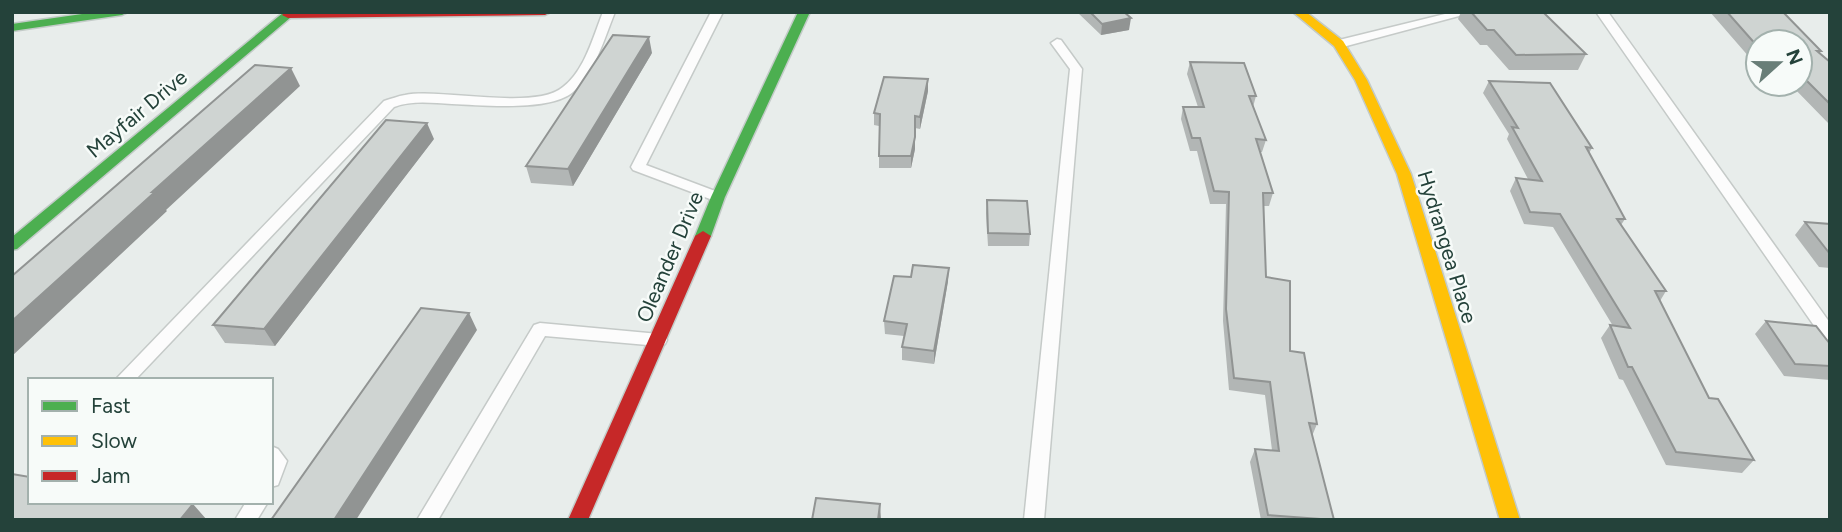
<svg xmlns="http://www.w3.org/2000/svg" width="1842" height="532" font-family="Figtree,sans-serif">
<rect width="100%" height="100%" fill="#e8edeb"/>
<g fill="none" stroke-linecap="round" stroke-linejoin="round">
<defs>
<path id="lane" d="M603 12H615C604 39 595 73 573 92 550 112 481 105 452 104 432 103 413 100 394 107L135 380H115L384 101C391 99 398 96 405 95 441 88 535 111 563 87 585 70 593 37 603 12Z
M711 12H723L646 165 723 194 725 197 723 200 718 202 633 170 631 167Z
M1453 12H1474L1339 48 1333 44 1335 41Z
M1596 12H1608L1830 323V342L1824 340Z
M1057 39 1061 40 1082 69 1044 520H1024L1070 69 1051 43Z
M540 323 659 334 665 336 667 340 665 344 659 346 545 336 438 520H417L534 325Z
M271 446 278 449 287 461 278 485 271 487Z
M246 502H268L257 520H235Z"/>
<path id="fast" d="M96 12H128L122 15 12 31V24Z
M284 12H297L17 249 12 250V237Z
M798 12H810L725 197 711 236 703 241 698 240 695 236 711 197Z"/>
<path id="slow" d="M1293 12H1306L1343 41 1367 80 1411 174 1520 520H1500L1397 174 1355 80 1334 46Z"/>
<path id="jam" d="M551 12 545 15 288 18 282 15 285 12Z
M703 231 711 236 588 520H568L695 236Z"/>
</defs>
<use href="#lane" stroke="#c5cac8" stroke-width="3"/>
<use href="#fast" stroke="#c3cbc8" stroke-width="3"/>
<use href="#slow" stroke="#c3cbc8" stroke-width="3"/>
<use href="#jam" stroke="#c3cbc8" stroke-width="3"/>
<use href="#lane" fill="#fcfcfc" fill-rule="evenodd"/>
<use href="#fast" fill="#4caf50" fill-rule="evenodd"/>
<use href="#slow" fill="#ffc107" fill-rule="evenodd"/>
<use href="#jam" fill="#c62828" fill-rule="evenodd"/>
</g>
<path fill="#b2b6b5" d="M1077 12H1124L1129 30 1101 35Z
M1461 12H1543L1586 54 1578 70H1509L1487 45H1480L1458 19Z
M1710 12H1783L1821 51 1820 53 1830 62V125L1790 84H1800V42H1758V59L1750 58Z
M652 53 573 186 531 183 526 166Z
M1190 62 1256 96 1253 107 1266 140 1262 152H1260L1273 193 1269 206H1263L1266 277 1290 351 1317 424 1312 436 1334 520H1261L1250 462 1255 449 1272 450 1265 395 1229 390 1223 321 1226 204H1210L1197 151H1190L1181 119 1183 107H1198L1187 74Z
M928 79V91L920 129 915 128V149L911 168H879V126L874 125V113Z
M1489 81 1592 148 1589 153 1625 219 1621 225 1666 291 1660 301 1709 398 1754 460 1742 473 1666 465 1623 380 1619 379 1601 338 1610 325 1613 326 1553 227 1524 224 1510 191 1516 178 1528 179 1507 139 1509 134 1483 93Z
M434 139 275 346 225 343 213 325Z
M987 200 1030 234 1029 246H988L986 213Z
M1805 222 1830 224V268L1819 267 1795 235Z
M948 281 934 364 902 360V347L904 336 885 334 884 321Z
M1766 321 1830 344V380L1784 376 1755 334Z"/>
<path fill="#919493" d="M1131 18 1129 30 1101 35 1102 24Z
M649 37 652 53 573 186 568 169Z
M291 68 300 86 166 210 167 211 12 356V321L152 192Z
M928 79V91L920 129V117Z
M427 123 434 139 275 346 264 329Z
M915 137V149L911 168V156Z
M949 268 948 281 934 364V351Z
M469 313 477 330 356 520H334Z
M193 504 207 520H180Z
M880 504 881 520H878Z"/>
<path fill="#cfd4d2" stroke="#919493" stroke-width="2" d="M1090 12H1124L1131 18 1102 24Z
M1471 12H1543L1586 54 1516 55 1494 30H1487Z
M1727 12H1783L1821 51H1817L1830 62V104L1800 74V42H1758V47Z
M613 35 649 37 568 169 526 166Z
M1190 62 1244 63 1256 96H1249L1266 140 1256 139 1273 193H1263L1266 277 1290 281V351L1304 353 1317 424 1309 423 1334 520 1268 515 1255 449 1279 451 1270 382 1234 378 1226 309 1229 192 1214 191 1200 138H1192L1183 107H1204Z
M255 65 291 68 152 192H155L12 321V276Z
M884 77 928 79 920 117 915 116V137L911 156H879L880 114 874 113Z
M1489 81 1550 83 1592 148 1586 147 1625 219H1617L1666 291H1655L1709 398 1718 399 1754 460 1676 452 1632 367H1628L1610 325 1630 328 1560 214 1530 212 1516 178 1542 181 1512 127 1518 128Z
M386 120 427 123 264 329 213 325Z
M987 200 1027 201 1030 234 988 233Z
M1805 222 1830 224V254Z
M913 265 949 268 934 351 902 347 907 324 884 321 894 276 911 277Z
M421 308 469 313 334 520H271Z
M1766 321 1816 326 1830 344V366L1795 364Z
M12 474 30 477V502H185L193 504 180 520H12Z
M816 498 880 504 878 520H812Z"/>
<g text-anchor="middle" stroke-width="5" stroke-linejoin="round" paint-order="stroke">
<g font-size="21" fill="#24423a" stroke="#f7fbf9">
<text transform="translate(137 114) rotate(-40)" y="7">Mayfair Drive</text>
<text transform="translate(1447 247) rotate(73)" y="7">Hydrangea Place</text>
<text transform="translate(670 257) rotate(-67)" y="7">Oleander Drive</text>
</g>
</g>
<rect width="1842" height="532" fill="none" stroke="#24423a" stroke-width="28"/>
<rect x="28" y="378" width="245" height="126" fill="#f7fbf9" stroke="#a3b1ad" stroke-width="2"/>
<rect x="42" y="401" width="35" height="10" fill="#4caf50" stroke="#a3b1ad" stroke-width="2"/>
<text x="91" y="413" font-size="21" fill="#24423a">Fast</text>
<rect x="42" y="436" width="35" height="10" fill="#ffc107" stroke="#a3b1ad" stroke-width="2"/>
<text x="91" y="448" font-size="21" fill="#24423a">Slow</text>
<rect x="42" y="471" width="35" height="10" fill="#c62828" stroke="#a3b1ad" stroke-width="2"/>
<text x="91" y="483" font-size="21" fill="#24423a">Jam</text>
<g transform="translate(1779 63) rotate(69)"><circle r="33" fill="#f7fbf9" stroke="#a3b1ad" stroke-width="2"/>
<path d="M0-5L12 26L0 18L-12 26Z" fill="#697e78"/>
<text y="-10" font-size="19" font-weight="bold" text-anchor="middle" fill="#24423a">N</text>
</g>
</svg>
